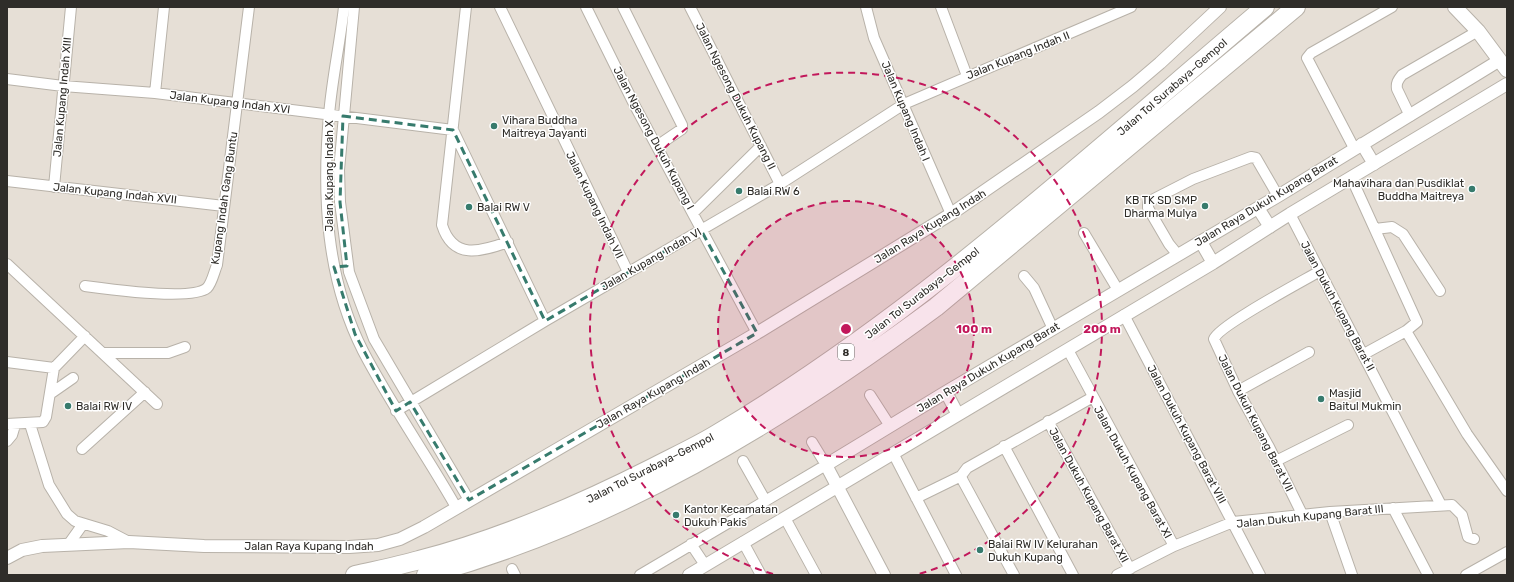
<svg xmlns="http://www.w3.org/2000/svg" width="1514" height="582" font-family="Rubik,sans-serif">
<rect width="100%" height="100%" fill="#e6dfd6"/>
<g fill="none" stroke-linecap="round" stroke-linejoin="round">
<defs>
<path id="minor" d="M344 7C340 43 332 79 329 115 322 196 326 278 363 351 391 405 426 454 456 507
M354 7 339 170 340 202 349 272 374 339 469 500
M466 7 442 225C453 260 480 252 508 242
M500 7 628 272
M586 7 635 106 757 333
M623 7 682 125V129L657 146
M690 7 780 184
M866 7 874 38 951 214
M941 7 967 76
M7 79 63 86 155 93 453 130
M155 93 164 7
M1410 116 1397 89C1396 83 1398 80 1402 75L1478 31
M453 130 545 321
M1354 148 1307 58 1311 53 1392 7
M1351 177 1417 322 1406 331 1364 354
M7 181 224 206
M54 187 71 7
M693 213 761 146
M1290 214 1441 505
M1375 229 1392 227 1403 234 1440 291
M1084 233 1118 290
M1178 255 1169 244 1148 208V203L1150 201 1193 179 1251 157 1256 158 1278 196
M7 264 157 404
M1024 276 1034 288 1053 329
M85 286C107 289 192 301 207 288 212 283 214 272 217 265L249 7
M1124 315 1260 575
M1406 331 1467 434 1507 491
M1068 350 1174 546
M103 353H168L185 347
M7 362 54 368 85 336
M1238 391 1309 352
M50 394 73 378
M870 395 890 426
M396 411 545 321 780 184 904 104 1131 7
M1048 421 1130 569
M7 424 43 422 46 417 54 368
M30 424 49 485 67 514 75 521 108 531 129 542
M7 441 12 435 15 425
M1004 446 1073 575
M82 449 145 392
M893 453 956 575
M743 461 765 500
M1276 461 1348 425
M916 498 961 476
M1393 508 1428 575
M1330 512 1352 575
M1302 514 1269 447 1238 391 1214 339C1218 326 1303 281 1320 271
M785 518 816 575
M743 542 761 575
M691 544 705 565
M68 545 83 524
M512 569 515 575
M640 575 826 465 812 442
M1014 575 963 481 961 476 967 468 1093 397
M1117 575 1174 546 1233 522 1330 512 1452 505 1462 515 1468 537 1474 539
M1466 575 1507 552"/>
<path id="tertiary" d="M1362 144 1374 164
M1258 208 1270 227
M1201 242 1213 263
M946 392 957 413
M7 558 22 550 42 546 129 542 204 546 349 547 378 545 400 539 424 527 757 333 951 214 1099 112 1133 86 1160 63 1220 7
M689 575 1213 263 1290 214 1507 84
M884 575 826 465 946 392 1278 196 1500 60"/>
<path id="secondary" d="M1455 7 1478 31 1507 70"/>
<path id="motorway" d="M355 575C377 570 398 566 419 560 500 539 577 506 652 468 673 457 695 447 715 435 916 316 1087 157 1265 7
M426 575C613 524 782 421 936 307L1296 7"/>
</defs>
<use href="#minor" stroke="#b8b2a9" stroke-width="12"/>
<use href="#tertiary" stroke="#b8b2a9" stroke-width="14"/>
<use href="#secondary" stroke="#b8b2a9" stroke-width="16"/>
<use href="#motorway" stroke="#b8b2a9" stroke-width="20"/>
<use href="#minor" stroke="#fff" stroke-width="10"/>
<use href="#tertiary" stroke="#fff" stroke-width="12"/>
<use href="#secondary" stroke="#fff" stroke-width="14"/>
<use href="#motorway" stroke="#fff" stroke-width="18"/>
</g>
<path fill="none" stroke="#377b6d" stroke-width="3" stroke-dasharray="8 5" stroke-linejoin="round" d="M343 116 453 130 545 321 701 230 757 333 469 500 410 402 396 411 355 334 334 267 347 266 340 202Z"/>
<circle cx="846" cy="329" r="128" fill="#c2185b" fill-opacity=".12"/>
<g fill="none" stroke="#c2185b" stroke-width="2" stroke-dasharray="7 5">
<circle cx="846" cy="329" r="128"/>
<path d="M773 574A256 256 0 1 1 919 574"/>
</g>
<g fill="#377b6d" stroke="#fff" stroke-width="1.5">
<circle cx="494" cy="126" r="4"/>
<circle cx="1472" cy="189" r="4"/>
<circle cx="739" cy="191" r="4"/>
<circle cx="1205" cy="206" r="4"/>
<circle cx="469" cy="207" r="4"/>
<circle cx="1321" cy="399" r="4"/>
<circle cx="68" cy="406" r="4"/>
<circle cx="676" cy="515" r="4"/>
<circle cx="980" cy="550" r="4"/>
</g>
<g text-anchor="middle" stroke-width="3" stroke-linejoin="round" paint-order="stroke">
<rect fill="#fff" stroke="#6d6c69" stroke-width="1" x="838" y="344" width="16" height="16" rx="3"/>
<g font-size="10" font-weight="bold" fill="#2f2d29">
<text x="846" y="356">8</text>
</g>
<g font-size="11" fill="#2f2d29" stroke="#fff">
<text transform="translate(1018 55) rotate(-22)" y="4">Jalan Kupang Indah II</text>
<text transform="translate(1172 87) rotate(-41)" y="4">Jalan Tol Surabaya–Gempol</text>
<text transform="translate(736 96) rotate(63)" y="4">Jalan Ngesong Dukuh Kupang II</text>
<text transform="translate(62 97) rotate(-85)" y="4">Jalan Kupang Indah XIII</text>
<text transform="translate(230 102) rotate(7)" y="4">Jalan Kupang Indah XVI</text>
<text transform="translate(906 111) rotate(67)" y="4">Jalan Kupang Indah I</text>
<text transform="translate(654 138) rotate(62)" y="4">Jalan Ngesong Dukuh Kupang I</text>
<text transform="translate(329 176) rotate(-90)" y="4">Jalan Kupang Indah X</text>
<text transform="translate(115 193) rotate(6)" y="4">Jalan Kupang Indah XVII</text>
<text transform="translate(224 198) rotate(-82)" y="4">Kupang Indah Gang Buntu</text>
<text transform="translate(1266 201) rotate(-31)" y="4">Jalan Raya Dukuh Kupang Barat</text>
<text transform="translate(595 205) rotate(64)" y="4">Jalan Kupang Indah VII</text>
<text transform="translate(930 226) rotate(-32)" y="4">Jalan Raya Kupang Indah</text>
<text transform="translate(651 259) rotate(-30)" y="4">Jalan Kupang Indah VI</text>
<text transform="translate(922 293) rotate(-38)" y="4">Jalan Tol Surabaya–Gempol</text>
<text transform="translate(1338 306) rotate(62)" y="4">Jalan Dukuh Kupang Barat II</text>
<text transform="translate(988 367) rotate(-31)" y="4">Jalan Raya Dukuh Kupang Barat</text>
<text transform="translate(653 393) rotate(-30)" y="4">Jalan Raya Kupang Indah</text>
<text transform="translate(1256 423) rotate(63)" y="4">Jalan Dukuh Kupang Barat VII</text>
<text transform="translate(1187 434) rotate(62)" y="4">Jalan Dukuh Kupang Barat VIII</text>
<text transform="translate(650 468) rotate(-27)" y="4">Jalan Tol Surabaya–Gempol</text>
<text transform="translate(1133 472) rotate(61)" y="4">Jalan Dukuh Kupang Barat XI</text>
<text transform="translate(1089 495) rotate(61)" y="4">Jalan Dukuh Kupang Barat XII</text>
<text transform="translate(1310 516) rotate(-6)" y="4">Jalan Dukuh Kupang Barat III</text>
<text x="309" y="550">Jalan Raya Kupang Indah</text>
</g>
<g font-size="11" fill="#2f2d29" stroke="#fff" text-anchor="start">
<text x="502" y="124">Vihara Buddha<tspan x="502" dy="13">Maitreya Jayanti</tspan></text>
<text x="1464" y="187" text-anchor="end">Mahavihara dan Pusdiklat<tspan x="1464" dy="13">Buddha Maitreya</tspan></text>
<text x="747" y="195">Balai RW 6</text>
<text x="1197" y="204" text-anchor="end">KB TK SD SMP<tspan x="1197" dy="13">Dharma Mulya</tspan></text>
<text x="477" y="211">Balai RW V</text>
<text x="1329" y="397">Masjid<tspan x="1329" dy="13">Baitul Mukmin</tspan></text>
<text x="76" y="410">Balai RW IV</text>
<text x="684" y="513">Kantor Kecamatan<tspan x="684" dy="13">Dukuh Pakis</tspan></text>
<text x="988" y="548">Balai RW IV Kelurahan<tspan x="988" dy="13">Dukuh Kupang</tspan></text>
</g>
</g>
<circle cx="846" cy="329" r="6" fill="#c2185b" stroke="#fff" stroke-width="2"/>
<g font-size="12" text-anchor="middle" font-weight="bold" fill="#c2185b" stroke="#fff" stroke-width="3" stroke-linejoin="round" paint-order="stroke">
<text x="974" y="333">100 m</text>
<text x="1102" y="333">200 m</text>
</g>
<rect width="1514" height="582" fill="none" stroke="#2f2d29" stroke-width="16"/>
</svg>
